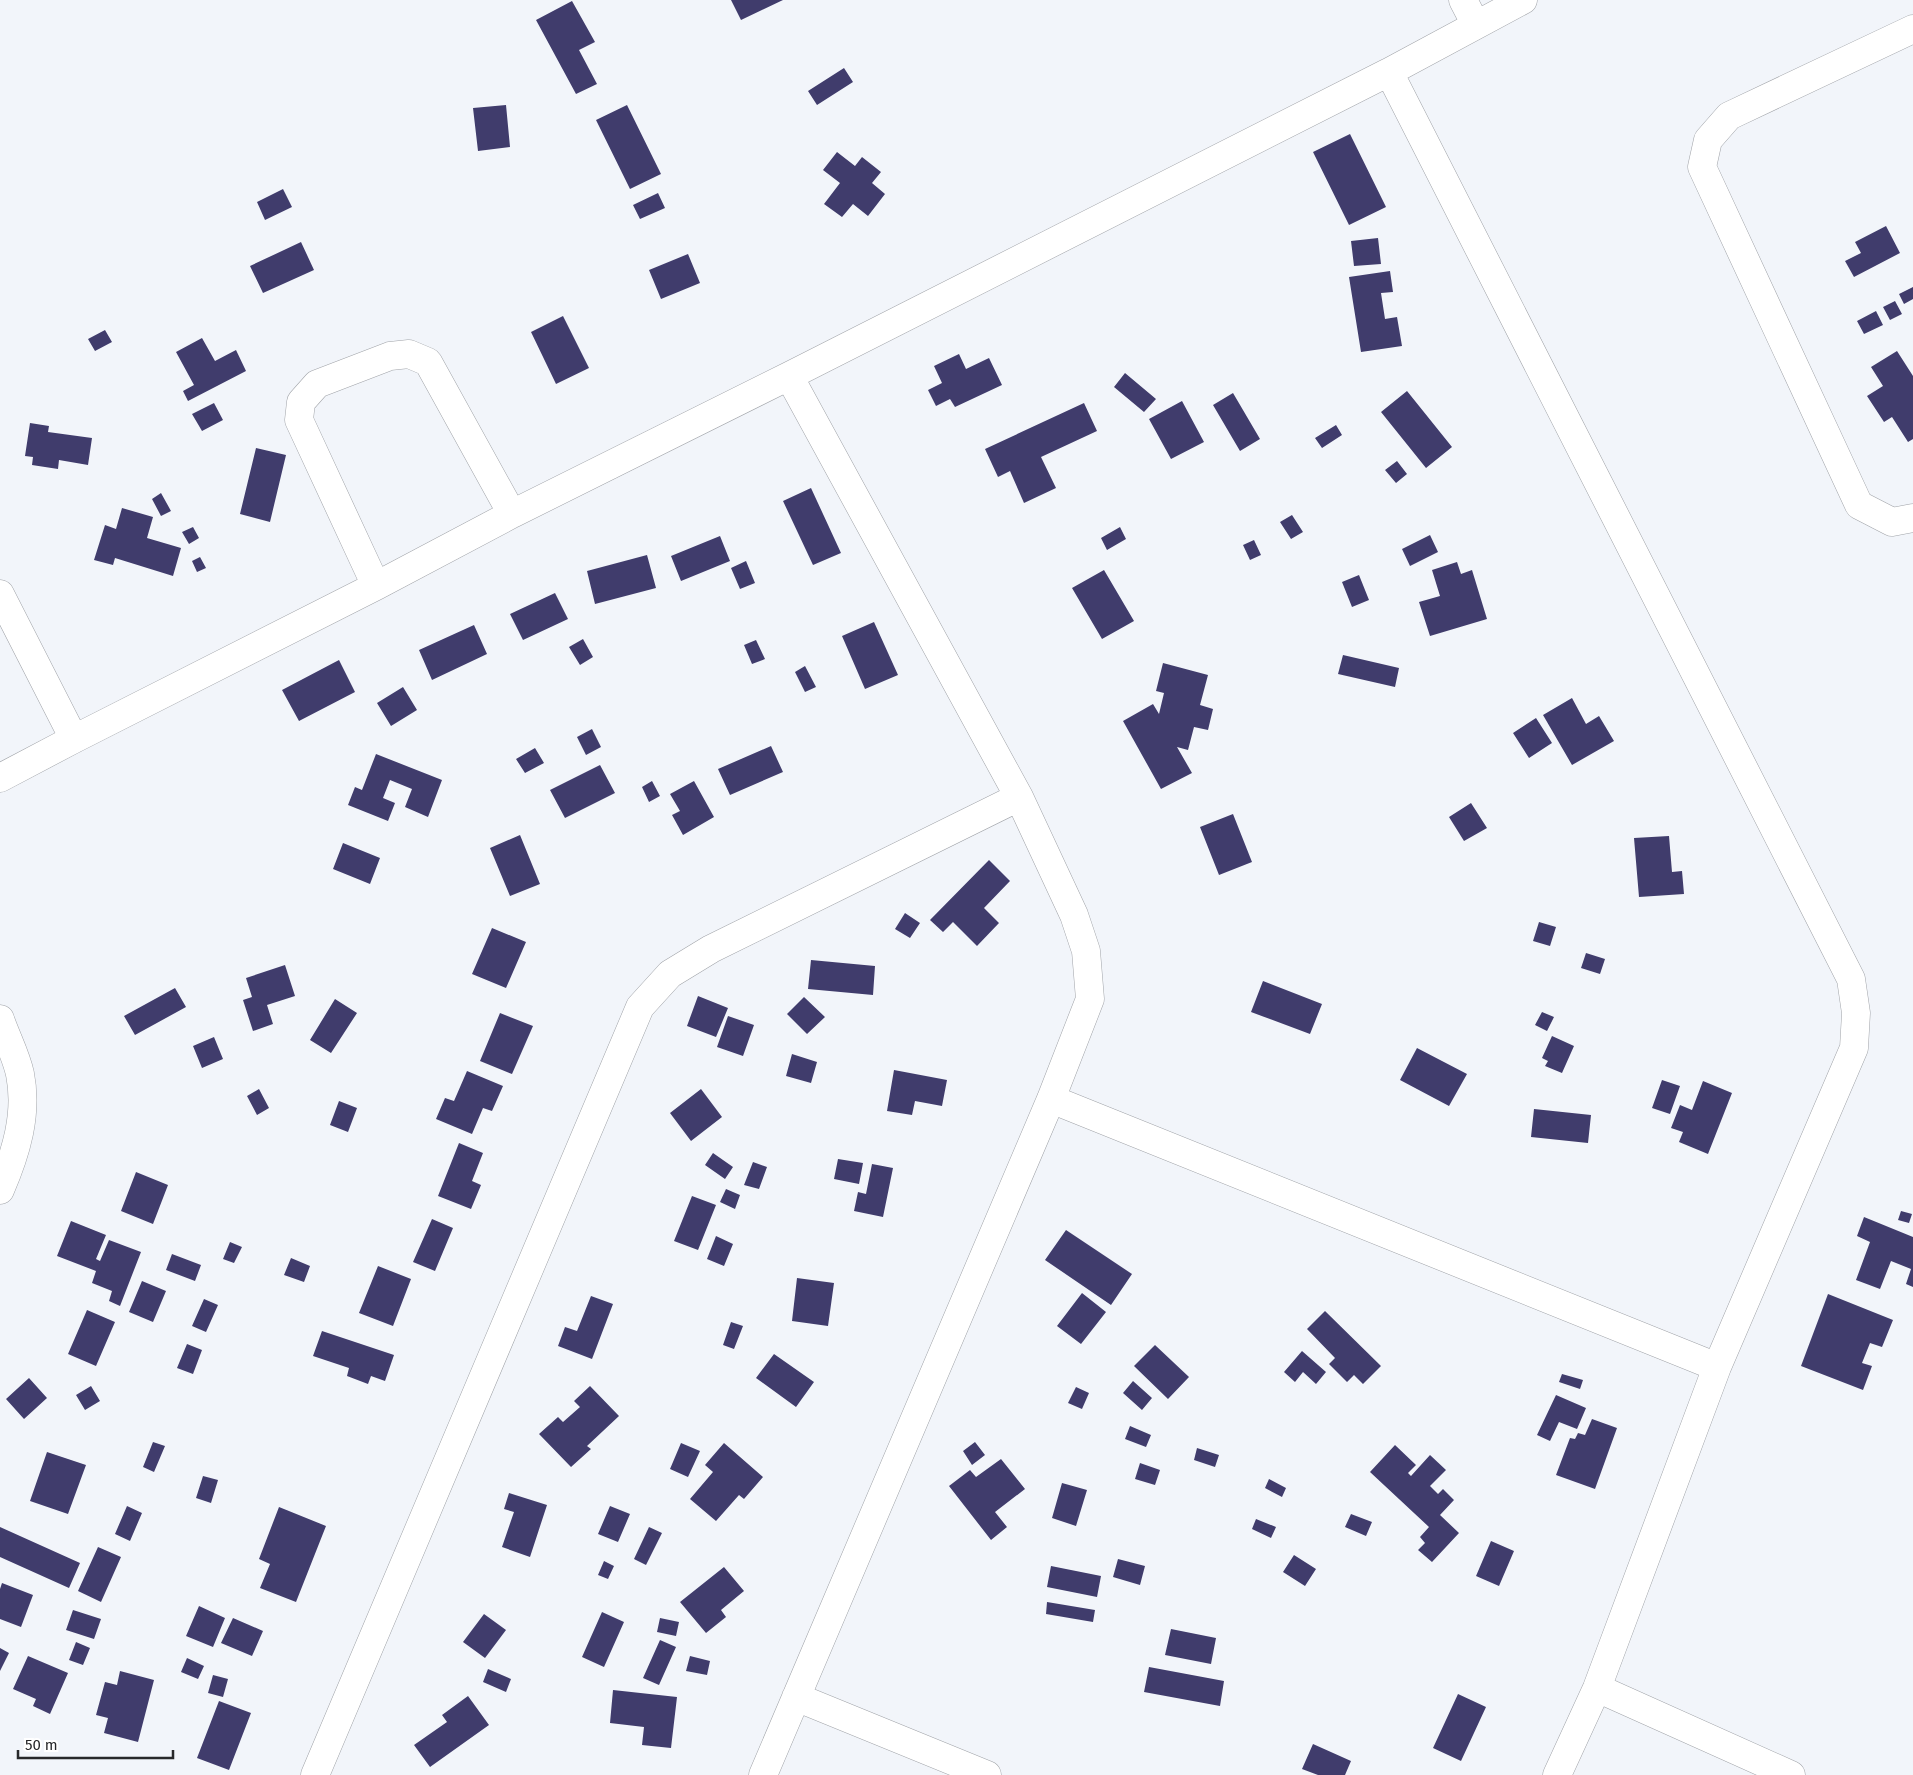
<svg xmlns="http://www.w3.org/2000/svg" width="1913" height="1775" font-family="'Fira Sans',sans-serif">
<rect width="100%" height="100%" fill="#f2f5fa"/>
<path fill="#403c6c" d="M731 0H783L741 20Z
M572 1 595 42 579 50 597 84 576 94 536 20Z
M844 68 853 82 817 105 808 91Z
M506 105 510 147 478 151 473 108Z
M627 105 661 174 630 189 596 120Z
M1350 134 1386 207 1349 225 1313 152Z
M837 152 855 166 862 157 881 172 872 183 885 194 868 216 853 204 842 217 824 204 840 183 823 170Z
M283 189 292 207 265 220 257 202Z
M658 193 665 208 640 219 633 205Z
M1886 226 1900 253 1854 277 1845 261 1861 253 1855 242Z
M1378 238 1381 264 1354 266 1351 241Z
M301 242 314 270 263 293 250 266Z
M688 254 700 283 661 299 649 270Z
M1390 271 1393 292 1381 293 1385 319 1397 317 1402 346 1361 352 1349 277Z
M1913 287V299L1904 304 1899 294Z
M1895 301 1902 314 1890 320 1883 307Z
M1876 311 1883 325 1864 334 1857 321Z
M563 316 589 368 556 384 531 332Z
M105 330 112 342 95 351 88 339Z
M202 338 215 361 236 350 246 371 188 401 183 391 194 385 176 352Z
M1897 351 1913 376V439L1908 442 1892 417 1884 422 1867 396 1883 386 1871 367Z
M959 354 966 369 989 358 1002 385 955 407 950 399 936 406 928 390 942 383 934 366Z
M1125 373 1156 399 1144 412 1114 387Z
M1407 391 1452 447 1426 468 1381 412Z
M1233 393 1260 439 1240 451 1213 405Z
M1182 401 1204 442 1171 459 1149 419Z
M214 403 223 420 202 431 192 414Z
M1084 403 1097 431 1041 457 1056 488 1024 503 1010 471 998 477 985 449Z
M30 423 49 426 48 432 92 438 88 465 59 460 58 469 32 465 33 457 25 456Z
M1336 425 1342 435 1322 448 1315 438Z
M256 448 286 455 270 522 240 514Z
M1397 461 1407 474 1396 483 1385 470Z
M811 488 841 553 813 565 783 501Z
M161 493 171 511 161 516 152 499Z
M122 508 153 517 147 538 181 548 173 576 115 558 113 565 94 560 105 525 116 529Z
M1292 515 1303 532 1291 539 1280 522Z
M193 527 199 538 189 544 182 532Z
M1120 527 1126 539 1107 550 1101 538Z
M1430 535 1438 552 1410 566 1402 549Z
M720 536 730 561 681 581 671 556Z
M1254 540 1261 555 1250 560 1243 545Z
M647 555 656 588 595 604 587 571Z
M200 557 206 568 197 572 192 561Z
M746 561 755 583 740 589 731 568Z
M1457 562 1461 574 1472 570 1487 619 1430 636 1419 602 1440 596 1432 570Z
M1104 570 1134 621 1102 639 1072 588Z
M1359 575 1369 600 1352 607 1342 582Z
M555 593 568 619 523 640 510 614Z
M874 622 898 675 865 689 842 636Z
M474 625 487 654 432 680 419 650Z
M583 639 593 657 580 665 569 647Z
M756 640 765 659 752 664 744 645Z
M1343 655 1399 668 1395 687 1338 674Z
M339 660 355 692 299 721 282 690Z
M1163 663 1208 675 1200 705 1213 709 1208 730 1194 727 1188 750 1177 747 1192 773 1161 789 1123 721 1153 704 1159 714 1164 693 1156 691Z
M805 666 816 687 805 692 795 672Z
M403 687 417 710 391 726 377 703Z
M1572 698 1586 724 1599 716 1614 741 1572 765 1543 715Z
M1536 718 1552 743 1529 758 1513 733Z
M592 729 601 747 586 755 577 737Z
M771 746 783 772 730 795 718 769Z
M535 748 544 763 525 773 516 759Z
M376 754 442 780 428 817 405 807 412 789 390 780 383 798 395 803 388 821 348 805 355 787 362 790Z
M600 765 615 793 565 818 550 790Z
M652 781 660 796 649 802 642 787Z
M694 781 714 817 683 835 672 815 680 811 670 794Z
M1471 803 1487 828 1464 841 1449 817Z
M1233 814 1252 862 1219 875 1200 827Z
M520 835 540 884 510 896 490 848Z
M1669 836 1672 872 1682 871 1684 894 1639 897 1634 838Z
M343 843 380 858 370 884 333 869Z
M989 860 1010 881 984 908 999 923 977 946 953 922 943 932 930 920Z
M905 913 920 923 910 938 895 929Z
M1539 922 1556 927 1550 946 1533 941Z
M492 928 526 942 506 988 472 974Z
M1586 953 1605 959 1600 974 1581 968Z
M811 960 875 966 873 995 808 989Z
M285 965 295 996 267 1005 273 1024 253 1031 243 1000 252 997 246 978Z
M1263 981 1322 1004 1310 1034 1251 1012Z
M175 988 186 1007 135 1035 124 1016Z
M698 996 728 1008 716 1037 687 1026Z
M804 997 825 1017 807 1034 787 1014Z
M335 999 357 1013 331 1053 310 1040Z
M1542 1012 1554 1017 1547 1031 1535 1025Z
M500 1013 533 1026 512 1074 480 1061Z
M728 1016 754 1025 743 1056 717 1047Z
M1552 1036 1574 1046 1562 1073 1545 1066 1548 1061 1542 1058Z
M214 1037 223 1059 202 1068 193 1046Z
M1417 1048 1467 1074 1449 1106 1400 1080Z
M792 1054 817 1062 811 1083 786 1076Z
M894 1070 947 1080 942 1106 915 1101 912 1115 887 1111Z
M467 1071 503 1086 492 1111 483 1108 472 1134 436 1119 445 1098 454 1101Z
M1662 1080 1680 1086 1670 1114 1652 1108Z
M1703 1081 1732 1093 1708 1154 1679 1142 1683 1132 1671 1128 1680 1105 1692 1110Z
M259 1089 269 1108 257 1115 247 1096Z
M701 1089 722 1117 691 1141 670 1113Z
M339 1101 357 1108 348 1132 330 1125Z
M1534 1109 1591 1115 1588 1143 1531 1137Z
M459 1143 483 1153 472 1181 481 1185 471 1209 438 1196Z
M713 1153 733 1167 725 1179 705 1165Z
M838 1159 863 1163 859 1184 834 1179Z
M753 1162 767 1167 759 1189 744 1185Z
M872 1164 893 1168 883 1217 854 1211 858 1192 866 1194Z
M136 1172 168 1185 153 1224 121 1211Z
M726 1189 740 1195 735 1209 720 1202Z
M692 1196 716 1205 698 1250 674 1241Z
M1901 1211 1912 1214 1909 1223 1898 1220Z
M1864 1217 1913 1237V1287L1906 1284 1911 1269 1891 1261 1880 1289 1856 1280 1870 1242 1857 1236Z
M432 1219 453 1228 435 1271 413 1262Z
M71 1221 106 1235 96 1259 100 1261 109 1240 141 1252 120 1306 109 1301 112 1291 92 1283 96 1271 57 1256Z
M1066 1230 1132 1274 1111 1305 1045 1260Z
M716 1236 733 1244 724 1266 707 1259Z
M230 1242 242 1247 234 1263 223 1259Z
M172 1254 201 1265 195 1281 166 1270Z
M291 1258 310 1266 304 1282 284 1275Z
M378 1266 411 1279 393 1326 359 1313Z
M797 1278 834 1283 828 1326 792 1321Z
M142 1281 166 1291 153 1322 129 1312Z
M1082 1293 1106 1312 1081 1344 1057 1326Z
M1828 1294 1893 1320 1882 1347 1870 1343 1862 1363 1872 1366 1863 1390 1801 1366Z
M591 1296 613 1304 592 1359 558 1346 565 1327 577 1331Z
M204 1299 218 1305 206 1332 192 1326Z
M87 1310 115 1322 96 1366 68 1354Z
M1325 1311 1381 1366 1363 1384 1354 1375 1347 1382 1329 1364 1335 1358 1307 1329Z
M731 1322 743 1326 734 1349 723 1345Z
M322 1331 394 1355 385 1381 371 1376 368 1384 347 1376 349 1368 313 1356Z
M187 1344 202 1350 193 1374 177 1368Z
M1155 1345 1189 1377 1168 1399 1134 1366Z
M1302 1351 1326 1372 1316 1384 1303 1372 1295 1382 1284 1372Z
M774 1354 814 1382 796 1407 756 1378Z
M1562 1374 1583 1380 1580 1389 1559 1382Z
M29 1378 47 1398 24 1419 6 1399Z
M1133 1381 1152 1398 1142 1410 1123 1393Z
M91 1386 100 1401 85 1410 76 1395Z
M590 1386 619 1416 587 1446 591 1449 571 1467 539 1434 558 1417 563 1422 580 1407 574 1401Z
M1076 1387 1089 1393 1082 1409 1068 1403Z
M1556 1395 1586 1408 1577 1429 1559 1422 1550 1441 1537 1435Z
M1592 1419 1617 1428 1595 1489 1556 1475 1570 1438 1575 1439 1578 1433 1585 1435Z
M1130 1426 1151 1435 1146 1447 1125 1439Z
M153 1442 165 1446 154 1472 143 1467Z
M975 1442 985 1455 972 1465 963 1451Z
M681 1443 700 1451 688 1477 670 1469Z
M724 1443 763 1477 744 1499 739 1495 716 1521 690 1499 713 1472 705 1465Z
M1395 1445 1416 1465 1408 1473 1411 1476 1430 1455 1446 1470 1430 1486 1438 1494 1443 1489 1454 1500 1440 1515 1459 1533 1432 1562 1418 1550 1425 1543 1420 1537 1429 1527 1370 1472Z
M1197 1448 1219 1455 1215 1467 1194 1460Z
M47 1452 86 1465 68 1514 30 1501Z
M1001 1459 1025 1489 995 1512 1007 1527 991 1540 949 1486 970 1470 976 1477Z
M1140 1463 1160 1470 1155 1485 1135 1479Z
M203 1476 218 1480 211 1503 196 1498Z
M1269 1479 1286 1488 1282 1497 1265 1488Z
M1062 1483 1087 1490 1076 1526 1052 1518Z
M509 1493 547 1505 530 1557 502 1547 514 1512 504 1509Z
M127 1506 142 1513 130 1541 115 1534Z
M610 1506 630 1514 618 1542 598 1534Z
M279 1507 326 1526 296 1602 260 1588 270 1564 259 1559Z
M1351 1514 1372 1522 1366 1536 1345 1527Z
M1256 1519 1276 1527 1271 1538 1252 1529Z
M0 1527 80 1563 69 1588 0 1557Z
M649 1527 662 1533 646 1565 634 1559Z
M1491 1541 1514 1551 1499 1586 1476 1576Z
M98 1547 121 1557 101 1602 78 1591Z
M1294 1555 1316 1569 1305 1586 1283 1572Z
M1118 1559 1145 1566 1140 1585 1113 1577Z
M604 1561 614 1566 608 1579 598 1575Z
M1051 1566 1101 1576 1097 1597 1047 1587Z
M724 1567 744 1591 721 1610 726 1617 706 1633 680 1602Z
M2 1583 33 1595 21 1627 0 1619V1589Z
M1047 1602 1095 1610 1093 1622 1046 1614Z
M199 1606 225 1618 213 1647 186 1636Z
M73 1610 101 1619 94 1639 66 1630Z
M602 1612 624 1622 604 1667 582 1657Z
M484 1614 506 1630 485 1658 463 1642Z
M233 1618 263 1631 252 1656 221 1643Z
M660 1618 679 1622 676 1636 657 1632Z
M1171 1629 1216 1638 1211 1664 1165 1655Z
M660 1640 676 1647 659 1685 643 1678Z
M76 1642 90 1648 83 1665 69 1660Z
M0 1648 9 1653 0 1671Z
M28 1656 68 1673 50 1714 33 1706 36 1699 13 1689Z
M690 1656 710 1661 707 1675 686 1671Z
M187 1658 204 1666 198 1679 181 1672Z
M1149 1667 1224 1681 1220 1706 1144 1692Z
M488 1669 511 1679 506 1692 483 1682Z
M120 1671 154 1680 138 1742 104 1733 108 1718 96 1715 105 1682 117 1685Z
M213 1675 228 1679 223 1697 208 1693Z
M613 1690 677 1697 671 1748 642 1745 644 1727 610 1723Z
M1458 1694 1486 1707 1461 1761 1433 1748Z
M468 1696 489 1725 430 1767 414 1745 447 1722 442 1715Z
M219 1701 251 1713 229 1770 197 1758Z
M1313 1744 1351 1761 1345 1775H1318L1302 1769Z"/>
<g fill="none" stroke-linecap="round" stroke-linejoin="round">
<defs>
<path id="minor" d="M1463 0 1476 25
M1913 29 1729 116 1708 140 1702 167 1859 505 1892 522 1913 518
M1389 72 1851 979 1856 1013 1854 1048 1717 1367 1597 1688 1557 1775
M376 586 299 420 301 402 317 384 390 356 409 354 428 362 512 514
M0 594 74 739
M0 778 74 739 376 586 512 514 789 376 1389 72 1523 0
M0 1019C6 1037 16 1055 20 1074 28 1114 16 1153 0 1190
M1051 1099 1717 1367
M1597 1688 1791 1775
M796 1697 987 1775
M315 1775 640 1007 670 974 711 949 1019 797
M763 1775 1051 1099 1090 999 1086 951 1074 915 1019 797 789 376"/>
</defs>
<use href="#minor" stroke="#a0a3a8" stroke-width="29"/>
<use href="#minor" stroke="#fff" stroke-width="28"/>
</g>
<path d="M18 1750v8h155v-8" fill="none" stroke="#27282a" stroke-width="2.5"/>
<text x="25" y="1750" font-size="15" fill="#27282a" stroke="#ffffff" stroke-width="4" paint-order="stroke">50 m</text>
</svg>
